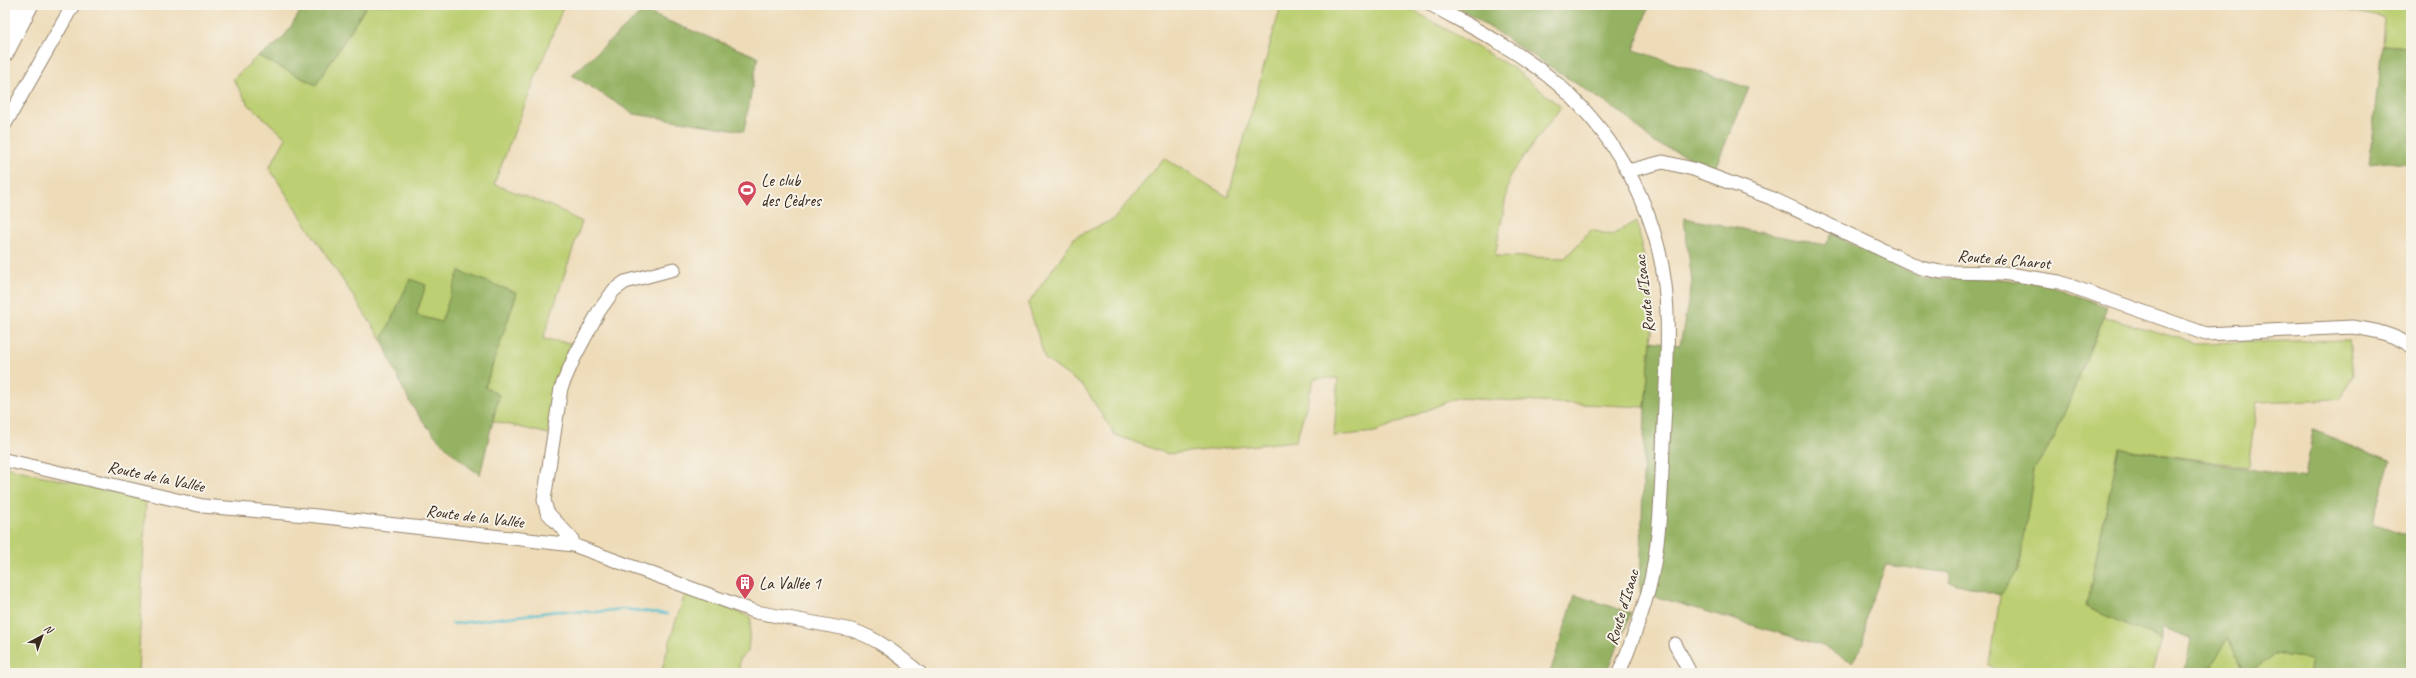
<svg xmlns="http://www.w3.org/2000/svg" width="2416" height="678" font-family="Caveat,sans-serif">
<rect width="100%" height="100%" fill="#f7f3e8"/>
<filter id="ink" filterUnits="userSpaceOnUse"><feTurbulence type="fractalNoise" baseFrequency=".025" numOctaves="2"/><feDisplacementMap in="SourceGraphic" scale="8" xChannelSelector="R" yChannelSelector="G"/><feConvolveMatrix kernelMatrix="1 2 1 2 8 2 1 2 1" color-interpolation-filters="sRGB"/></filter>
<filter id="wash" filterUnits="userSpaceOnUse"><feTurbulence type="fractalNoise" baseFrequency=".012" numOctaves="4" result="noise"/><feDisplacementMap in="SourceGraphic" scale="16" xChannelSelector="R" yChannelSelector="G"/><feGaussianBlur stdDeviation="0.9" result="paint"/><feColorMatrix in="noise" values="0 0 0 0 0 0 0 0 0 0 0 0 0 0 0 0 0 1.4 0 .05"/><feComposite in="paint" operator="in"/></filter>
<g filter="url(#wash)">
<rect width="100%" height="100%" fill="#eedcb9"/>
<path fill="#bccf72" stroke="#7c7c48" d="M367 5H564L494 184 553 207 582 222 543 339 571 343 553 387 556 390 549 434 493 421 499 395 485 387 517 293 441 322 416 315 426 285 410 280 382 340 269 168 286 138 248 104 233 79 258 56 316 85Z
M1281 5H1404L1513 68 1561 107 1510 175 1495 256 1565 258 1591 230 1612 235 1637 221 1654 311 1645 407 1456 398 1375 432 1334 436 1338 378 1314 379 1296 441 1168 454 1115 435 1084 387 1045 359 1028 304 1075 237 1114 219 1164 158 1228 197Z
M2321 5H2411V47L2382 45 2384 18Z
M2103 317 2196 343 2349 340 2353 375 2341 399 2257 402 2248 467 2119 448 2086 607 2162 640 2151 673H2006L1990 666 2000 595 2019 570 2034 470 2055 436Z
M5 467 146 500 138 673H5Z
M686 592 751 617 748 652 740 658 739 673H661L675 623Z
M2228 637 2244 673H2208Z
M2274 654 2311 659 2310 673H2249Z"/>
<path fill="#95b264" stroke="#686e41" d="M304 5H367L316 85 258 56C283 44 290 28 304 5Z
M1455 5H1649L1634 50 1749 88 1715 168 1653 142 1623 114Z
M643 11 758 57 744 131 634 114 572 75Z
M2382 45 2411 47V165L2388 162 2369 164Z
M1684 218 1825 245 1832 234 1925 279 1993 278 2049 285 2107 307 2055 436 2034 470 2019 570 2000 595 1949 582 1951 573 1886 565 1868 610 1863 643 1852 662 1823 646 1640 592 1645 407 1651 341 1680 345 1692 282Z
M459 271 517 293 485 387 499 395 480 475C452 455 428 432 410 402 399 383 391 361 382 340L410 279 426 285 416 315 441 322Z
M2313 430 2390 461 2372 523 2411 536V673H2310L2311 659 2274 654 2249 673H2244L2228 638 2208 673 2185 670 2191 639 2162 627V640L2086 607 2119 448 2305 478Z
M1575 595 1631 613 1607 673H1550Z"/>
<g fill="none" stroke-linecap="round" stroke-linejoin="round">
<path stroke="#50bccb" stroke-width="2.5" d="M452 624 558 611 597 612 623 609 667 614"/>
</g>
</g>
<g filter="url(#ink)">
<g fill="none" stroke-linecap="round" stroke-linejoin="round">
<defs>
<path id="minor" d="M1432 5C1471 27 1513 48 1548 76 1612 127 1655 204 1665 285 1670 332 1666 379 1664 426 1661 481 1662 538 1648 592 1640 620 1630 647 1619 673
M5 124 73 5
M1628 171 1663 162 1693 169 1771 198 1921 268 1941 272 2003 273 2059 282 2206 334 2352 327C2374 330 2393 334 2411 346
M5 460 203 506 317 516 573 545 756 612 852 630C879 639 898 655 920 673
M573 545 572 539 547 512 544 500 561 388 574 358 599 311 614 290 625 282 674 269
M1675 644 1690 673"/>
<path id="highway" d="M5 22 14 5
M5 52 29 5"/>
</defs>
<use href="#minor" stroke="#94836c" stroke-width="15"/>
<use href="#highway" stroke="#94836c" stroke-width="20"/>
<use href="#minor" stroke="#fff" stroke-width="13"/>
<use href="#highway" stroke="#fff" stroke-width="18"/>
</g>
</g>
<defs>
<symbol id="stadium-pin" viewBox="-11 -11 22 30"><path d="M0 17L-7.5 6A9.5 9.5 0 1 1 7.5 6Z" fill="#d1495b" stroke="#f7f3e8"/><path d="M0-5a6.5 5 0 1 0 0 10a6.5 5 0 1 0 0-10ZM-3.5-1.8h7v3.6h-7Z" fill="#fff"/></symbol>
<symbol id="building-pin" viewBox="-11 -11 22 30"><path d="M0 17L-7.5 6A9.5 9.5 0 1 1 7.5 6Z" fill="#d1495b" stroke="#f7f3e8"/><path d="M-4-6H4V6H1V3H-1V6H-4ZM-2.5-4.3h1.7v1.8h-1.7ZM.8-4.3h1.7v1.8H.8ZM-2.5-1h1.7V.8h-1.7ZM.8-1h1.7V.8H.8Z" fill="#fff"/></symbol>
</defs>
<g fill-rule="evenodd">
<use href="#stadium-pin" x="736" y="179" width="22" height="30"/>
<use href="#building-pin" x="734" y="572" width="22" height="30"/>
</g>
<g text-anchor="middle" stroke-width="4" stroke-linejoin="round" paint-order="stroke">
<g font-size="17" fill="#3b2a1e" stroke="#f7f3e8" text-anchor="start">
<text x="761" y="186">Le club<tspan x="761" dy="20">des Cèdres</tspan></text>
<text x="759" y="589">La Vallée 1</text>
</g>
<g font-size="17" fill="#3b2a1e" stroke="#f7f3e8">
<text transform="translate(2004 259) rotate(5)" y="6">Route de Charot</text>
<text transform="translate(1644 294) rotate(-97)" y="6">Route d'Isaac</text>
<text transform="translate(156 476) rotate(12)" y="6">Route de la Vallée</text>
<text transform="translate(475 516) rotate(7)" y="6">Route de la Vallée</text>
<text transform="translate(1622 607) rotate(-73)" y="6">Route d'Isaac</text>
</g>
</g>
<rect width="2416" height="678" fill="none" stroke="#f7f3e8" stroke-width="20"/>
<g transform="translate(42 636) rotate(41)" stroke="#f7f3e8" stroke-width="3" paint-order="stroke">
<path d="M0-3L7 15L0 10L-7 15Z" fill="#3b2a1e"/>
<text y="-6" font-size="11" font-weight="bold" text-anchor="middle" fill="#3b2a1e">N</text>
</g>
</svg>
